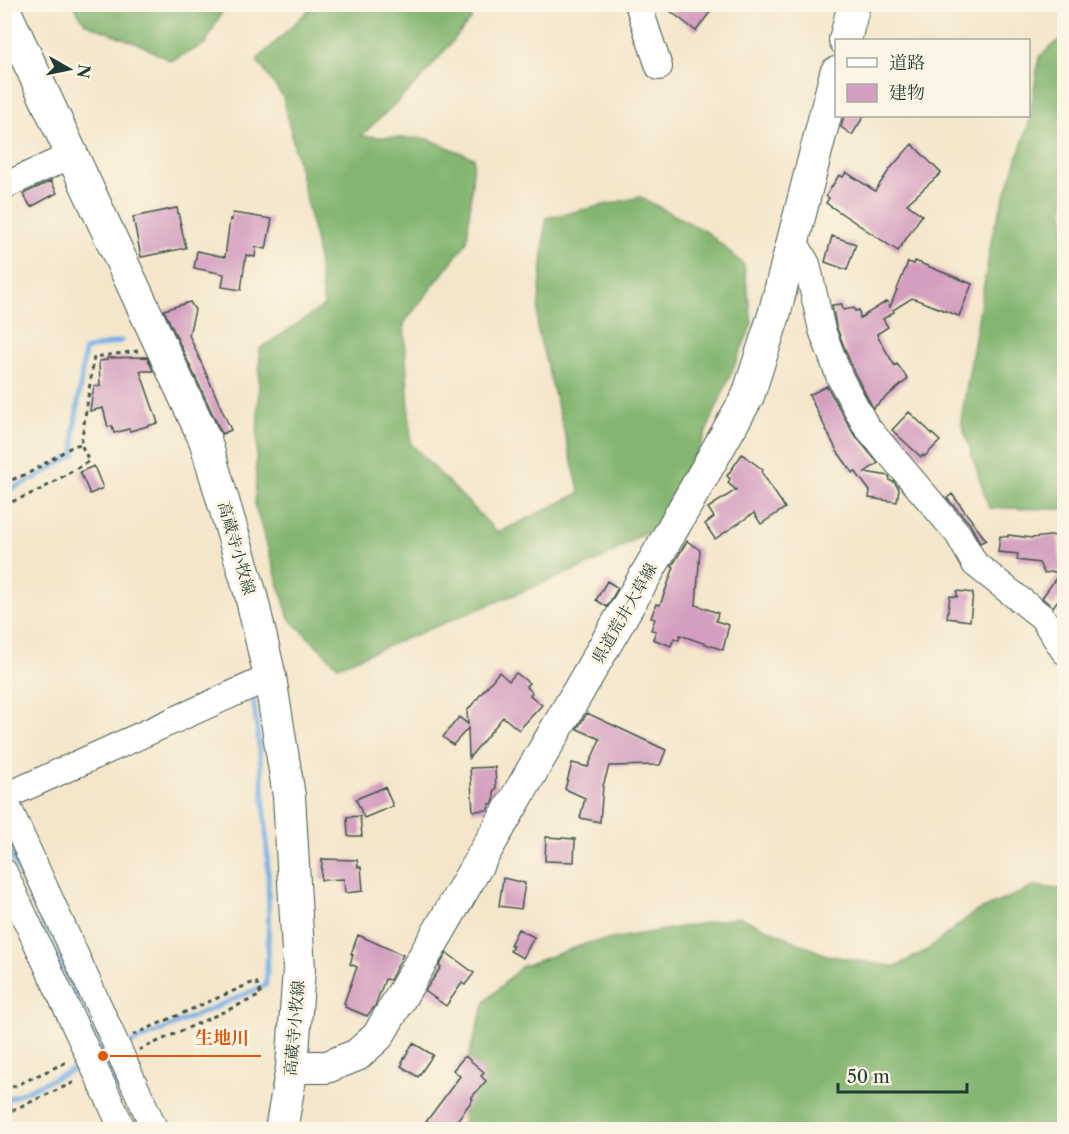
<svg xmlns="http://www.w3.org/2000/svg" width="1069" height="1134" font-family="'Libre Caslon Text','Noto Serif JP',serif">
<rect width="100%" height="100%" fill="#fcf5e5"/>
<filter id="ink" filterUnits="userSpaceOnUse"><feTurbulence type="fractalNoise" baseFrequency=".0167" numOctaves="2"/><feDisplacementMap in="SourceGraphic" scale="12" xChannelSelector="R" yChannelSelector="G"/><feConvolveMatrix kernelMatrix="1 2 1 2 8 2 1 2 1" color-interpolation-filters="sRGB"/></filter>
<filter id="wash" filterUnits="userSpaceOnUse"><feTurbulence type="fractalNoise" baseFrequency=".008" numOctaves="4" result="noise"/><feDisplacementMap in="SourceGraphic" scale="24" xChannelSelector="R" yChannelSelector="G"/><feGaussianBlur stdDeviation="1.35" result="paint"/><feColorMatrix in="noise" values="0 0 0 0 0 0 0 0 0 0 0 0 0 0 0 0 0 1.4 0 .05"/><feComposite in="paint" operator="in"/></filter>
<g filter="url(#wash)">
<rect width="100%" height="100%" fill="#f4e6cb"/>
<path fill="#84b671" stroke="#527a52" stroke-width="1.5" d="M226 4 205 44 171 61 141 45 86 24 73 5Z
M314 5H461L472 18 420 80 361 136 428 139 474 158 467 242 404 323 411 444 498 533 580 493 537 327 546 218 640 197 707 232 744 265 752 324 670 517 600 560 338 666 289 618 255 506 260 349 324 306 316 243 283 97 257 60Z
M1064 36V509L989 508 961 421 993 231 1029 123 1039 57Z
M1036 886 1064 890V1129L466 1130 463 1123 469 1055 485 1002 521 967 588 943 740 917 826 955 895 967 927 950 975 912Z"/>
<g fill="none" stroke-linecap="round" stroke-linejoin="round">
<path stroke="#75afe5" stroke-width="5" d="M4 492 33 479 75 454 74 432 85 350 121 341
M4 839 121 1095
M123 1047 266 985C273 888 265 792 253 696
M4 1101 85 1064"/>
</g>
<g id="blocks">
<path fill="#d49ec0" d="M661 4H716L696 31Z
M844 116H864L852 135 841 127Z
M912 144 941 173 907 204 922 215 898 251 826 203 829 198 826 196 839 175 843 177 846 172 875 191 890 169Z
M51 181 57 193 31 207 23 194Z
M177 208 186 248 141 257 133 217Z
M233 213 272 219 266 249 256 247 255 257 246 255 241 290 222 287 224 274 194 268 197 251 225 257 230 219 232 220Z
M832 236 856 244 847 270 825 262Z
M915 261 972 284 959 316 912 298 893 310 894 312 883 319 888 327 877 334 879 339 895 366 897 364 908 379 873 408 854 372 836 326 832 305 842 304 843 310 854 308 855 311 859 310 860 318 887 301 890 307 908 262 914 264Z
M190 302 195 310 189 335 231 430 222 434 164 310Z
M147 357 153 371H140L158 423 130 431 129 429 114 433 112 426 108 427 103 408 90 411 94 386H100L99 361 107 360V358Z
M827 386 853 433 878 463 865 472 889 476 890 481 894 482 899 489 897 502 869 498 870 491 855 471 853 473 837 451 809 395Z
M909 412 940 441 924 457 923 455 921 457 892 430Z
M742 454 763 470 762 473 785 508 761 524 754 513 715 539 705 524 714 517 708 508 736 490 728 483 730 479 727 476Z
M94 466 103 488 90 494 80 472Z
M952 494 958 502 986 540 980 543 970 524 947 498Z
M1008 535 1032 538 1058 535 1063 593 1053 607 1042 598 1061 571 1044 573 1039 563 1017 560 1018 554 998 552 1000 536 1008 537Z
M687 541 700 550 696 605 718 613 716 621 729 625 723 650 680 635 679 640 674 638 671 646 653 639 656 631 651 630 655 619 651 618 656 604 660 605 674 567 672 566Z
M607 581 618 588 607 607 596 600Z
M957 591 973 593 970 621 947 618 950 596 957 597Z
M499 672 509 681 516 673 529 683 526 686 532 692 530 695 542 705 519 730 503 717 469 758 468 728 453 745 443 737 459 717 468 724 467 711Z
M587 713 666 750 660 765 609 766 603 786 600 822 580 818 585 798 565 789 572 763 588 767 600 739 577 729Z
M495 767 496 790H494V800L492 804H489L488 810 473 811 470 768Z
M385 787 393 806 364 818 356 799Z
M360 816 362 836H348L347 817Z
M546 837 575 839 574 862 545 861Z
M322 859 357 860 358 867H361L363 891 345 893 344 879 321 880Z
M503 878 525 883 521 909 499 906Z
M518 929 534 937 523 958 510 951 513 946 510 945Z
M358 935 403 955 390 980 385 979 375 1006 367 1016 345 1007 346 1004 344 1003 357 967 350 964 353 955 351 954Z
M447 953 474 973 465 985 462 983 446 1006 425 991 441 967 439 966Z
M413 1043 433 1055 418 1077 401 1066 403 1063 402 1062Z
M465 1056 484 1072 481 1076 486 1081 471 1098 473 1099 450 1130H420L460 1076 453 1070Z"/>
</g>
</g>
<g filter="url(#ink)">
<use href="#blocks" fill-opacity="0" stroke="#3f564b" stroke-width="1.5"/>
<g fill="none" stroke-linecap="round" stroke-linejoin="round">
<defs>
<path id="minor" d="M638 4 659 67
M4 186 72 155
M793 239 807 264 822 330 840 378 866 426 958 534 975 564 1042 617 1064 651
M4 797 270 677
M4 798 155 1130
M4 872 123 1130"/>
<path id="major" d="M4 9 205 440 251 595 270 677 289 796 299 969 292 1067 281 1130
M845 40 854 4
M292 1067H327L357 1055 378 1036 658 554 748 396 774 315 836 73"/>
</defs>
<use href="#minor" stroke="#3f564b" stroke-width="28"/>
<use href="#major" stroke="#3f564b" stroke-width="34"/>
<path stroke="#3f564b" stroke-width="3" stroke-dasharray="4.5 4.5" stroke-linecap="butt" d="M4 483 29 473 73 446 81 444
M4 505 40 490 89 461 81 444 94 357 138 351
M133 1035 256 981 261 995 139 1050
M4 1091 69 1061
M4 1114 77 1081"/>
<use href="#minor" stroke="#fff" stroke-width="26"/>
<use href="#major" stroke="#fff" stroke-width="32"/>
</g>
</g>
<g text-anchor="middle" stroke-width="6" stroke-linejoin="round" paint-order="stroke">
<g font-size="16" fill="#1f3d34" stroke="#fcf5e5">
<text transform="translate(237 548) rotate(74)" y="6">高蔵寺小牧線</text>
<text transform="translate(624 613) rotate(-60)" y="6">県道荒井大草線</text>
<text transform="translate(294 1028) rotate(-85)" y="6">高蔵寺小牧線</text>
</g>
</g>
<path fill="none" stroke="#de580e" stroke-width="2" d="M103 1056L183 1056H261"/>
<circle fill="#de580e" stroke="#fcf5e5" stroke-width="2" cx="103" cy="1056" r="6"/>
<g font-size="18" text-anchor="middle" font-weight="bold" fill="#de580e" stroke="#fcf5e5" stroke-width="6" stroke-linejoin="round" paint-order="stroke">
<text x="222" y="1044">生地川</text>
</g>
<rect width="1069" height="1134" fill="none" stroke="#fcf5e5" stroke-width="24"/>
<rect x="835" y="39" width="195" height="78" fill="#fcf5e5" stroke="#a4ab9e" stroke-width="1.5"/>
<rect x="847" y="58" width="30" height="9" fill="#ffffff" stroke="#a4ab9e" stroke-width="1.5"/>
<text x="889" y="69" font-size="18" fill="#1f3d34">道路</text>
<rect x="847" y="84" width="30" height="18" fill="#d49ec0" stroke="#a4ab9e" stroke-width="1.5"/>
<text x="889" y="99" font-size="18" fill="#1f3d34">建物</text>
<g transform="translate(69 69) rotate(99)" stroke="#fcf5e5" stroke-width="4.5" paint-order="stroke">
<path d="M0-4.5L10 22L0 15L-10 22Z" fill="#1f3d34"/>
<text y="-9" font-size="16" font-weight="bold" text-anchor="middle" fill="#1f3d34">N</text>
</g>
<path d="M838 1083v9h129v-9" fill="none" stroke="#1f3d34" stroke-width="3"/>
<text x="847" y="1083" font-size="18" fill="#1f3d34" stroke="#fcf5e5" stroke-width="4.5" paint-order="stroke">50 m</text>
</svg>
